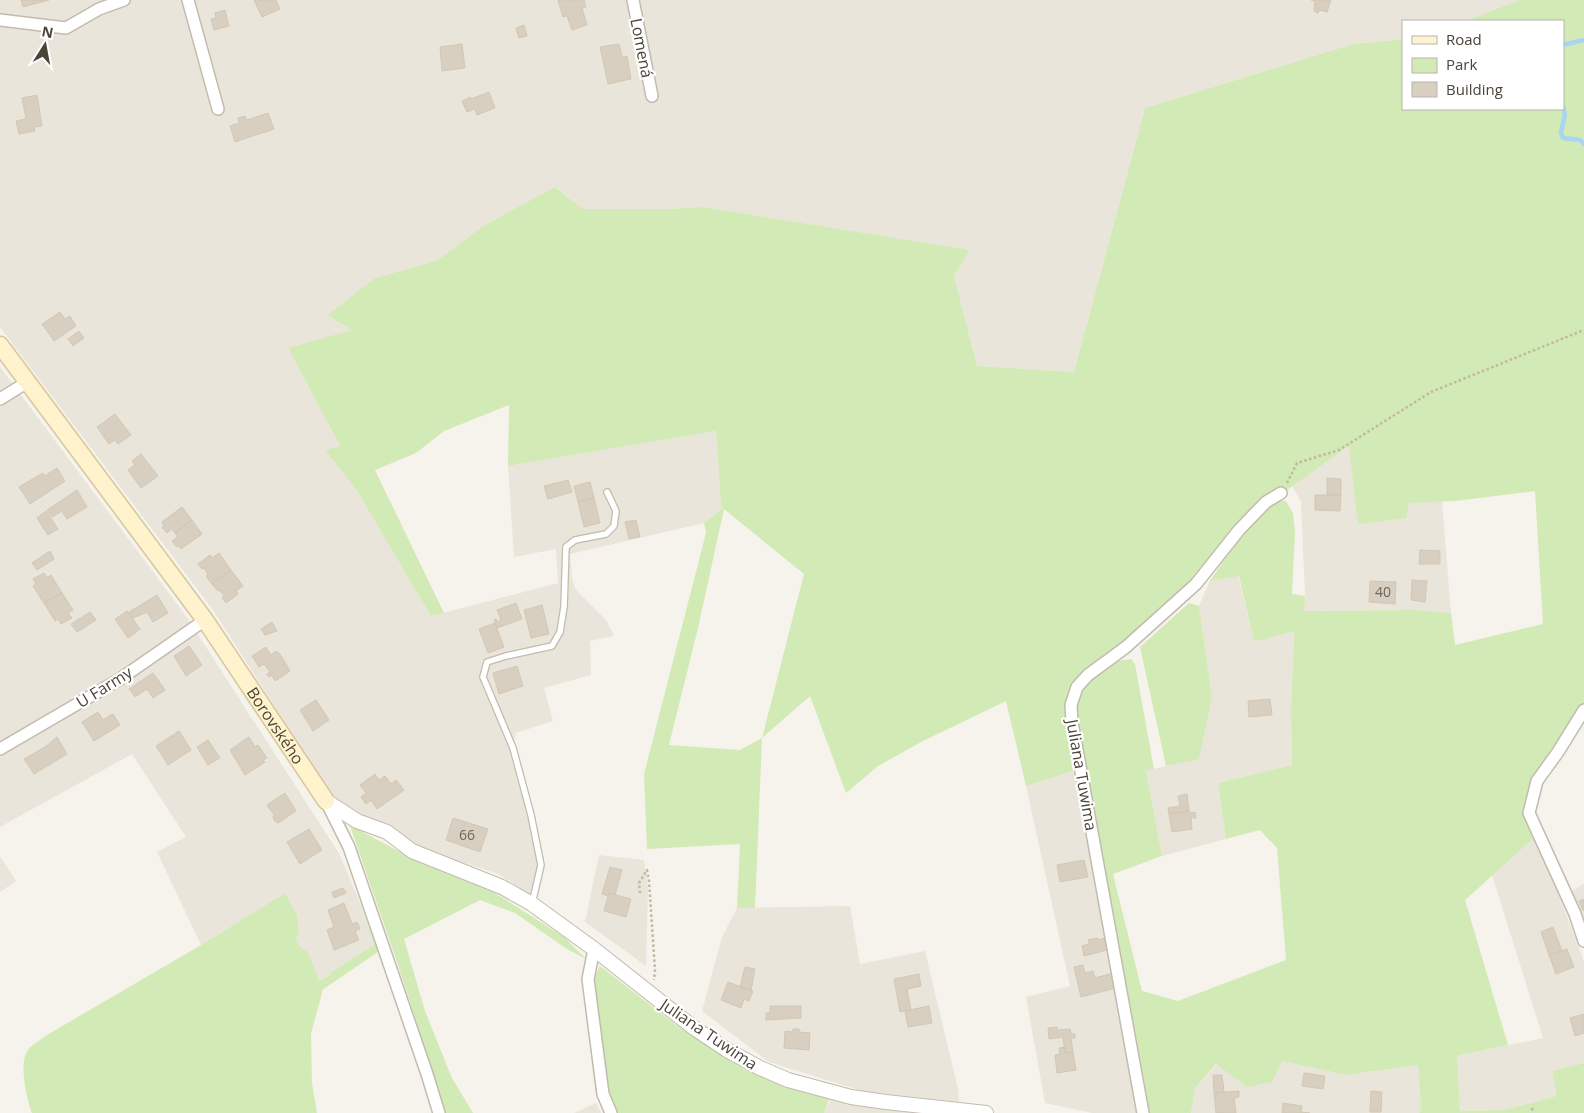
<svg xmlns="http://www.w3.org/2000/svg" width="1584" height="1113" font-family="'Open Sans',sans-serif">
<rect width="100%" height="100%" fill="#f6f3ec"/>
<path fill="#eae5da" d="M0 0H1519L1466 21H1403V39L1353 44 1145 108 1074 372 977 366 954 276 970 250 704 207 666 209H583L556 187 483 226 436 261 375 278 327 315 353 330 288 348 340 446 325 450 357 491 431 616 558 583 556 549 514 557 508 466 716 431 721 506 723 508 704 523 570 554 572 578 575 589 606 620 614 636 590 641 591 675 544 688 553 721 516 733 511 756 528 816 538 862 530 895 499 874 421 849 390 835 331 795 213 610 0 327Z
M0 367 186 616 340 855 358 898 374 945 330 972V975L319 981 297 943 285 893 201 945 157 852 186 837 132 754 0 827Z
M1349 446 1409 503 1442 501 1451 613 1416 610 1303 611 1305 596 1301 502 1292 486Z
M1238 575 1254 642 1294 630 1291 711 1292 765 1218 783 1226 839 1162 856 1146 771 1199 758 1212 697 1199 606 1210 581Z
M1073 771 1088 841 1139 1113H1092L1045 1103 1026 997 1070 986 1026 786Z
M1533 839 1547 865 1584 961V1063L1552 1071 1558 1096 1504 1110 1460 1111 1457 1056 1543 1038 1492 875Z
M599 855 644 860 648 887 646 966 585 922Z
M0 856 16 881 0 892Z
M1584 884V926L1571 891Z
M850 906 860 964 925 951 958 1089 959 1102 862 1091 769 1062 702 1011 722 937 737 908Z
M1282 1061 1346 1075 1418 1065 1421 1109 1419 1113H1191L1195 1088 1217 1064Z
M830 1099 916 1113H824Z
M596 1103 601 1113H574Z"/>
<path fill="#d2eab5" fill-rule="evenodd" d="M1519 0H1584V703L1537 781 1522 811 1533 839 1465 900 1508 1045 1457 1056 1460 1111 1504 1110 1557 1096 1552 1071 1584 1063V1113H1419L1421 1109 1418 1065 1346 1075 1282 1061 1272 1082 1247 1087 1216 1064 1195 1088 1191 1113H1150L1077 714 1080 689 1112 662 1131 659 1135 664 1154 769 1146 771 1162 856 1113 874 1142 991 1178 1001 1286 960 1277 848 1260 830 1226 839 1218 783 1292 765 1291 711 1294 631 1254 642 1239 576 1210 581 1245 529 1270 502 1229 531 1186 590 1124 644 1104 654 1069 688 1065 715 1073 771 1026 786 1006 701 923 741 878 766 846 793 810 696 762 738 755 908H737L740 844 647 849 644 774 706 533 704 523 723 508 721 506 716 431 508 466 509 405 444 431 416 453 375 470 444 613 431 616 357 491 325 450 340 446 288 348 352 330 327 315 375 278 436 261 483 226 555 187 583 209H666L704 207 970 250 954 276 977 366 1074 372 1145 108 1353 44 1403 39V109H1563V21H1466ZM1349 446 1358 524 1406 518 1409 503 1455 501 1535 491 1543 624 1455 645 1451 613 1416 610 1304 611 1305 596 1292 594 1295 533 1293 513 1286 501 1273 500ZM724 509 804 574 762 738 740 750 669 745 698 628Z
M1189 603 1199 606 1212 697 1199 759 1166 766 1140 647Z
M348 820 361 831 415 860 492 891 564 937 586 959 567 949 515 913 480 900 404 939 425 1011 452 1078 473 1113H446L396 959Z
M285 893 297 915 299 933 296 937C297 945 300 948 308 952L319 981 330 975 329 973 374 945 358 898 378 952 322 990V993L311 1034 312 1083 317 1113H32C27 1099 18 1063 28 1050 32 1044 41 1040 47 1035L201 945Z
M600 966 679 1027 753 1073 829 1099 824 1113H618L608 1088 603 1057 594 978Z"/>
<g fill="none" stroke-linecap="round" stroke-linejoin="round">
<path stroke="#a9d4f2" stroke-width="4.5" d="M1563 45 1584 40
M1563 107 1565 114 1561 133 1563 138 1580 140 1584 144"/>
</g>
<path fill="#d8cfc1" stroke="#d3c7b4" d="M21 0H49L23 7Z
M254 0H276L280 9 262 17Z
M558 0H584L586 7 582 8 587 25 572 30 567 16 563 17Z
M1311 0H1331L1327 12 1320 10 1318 13 1314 11 1315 1Z
M225 10 229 26 214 30 211 19 216 18 215 13Z
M524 25 527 36 519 38 516 28Z
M462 44 465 68 442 71 440 47Z
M619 44 622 57 627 56 631 79 608 84 600 47Z
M489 92 495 108 477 115 475 109 467 112 462 101 470 97 471 99Z
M37 95 42 126 34 127 35 131 19 134 16 121 26 119 22 98Z
M268 113 274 129 235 142 230 126 239 123 238 118 245 116 247 120Z
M60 312 65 319 70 316 76 326 54 341 42 324Z
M79 331 84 338 73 346 68 339Z
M115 414 131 435 118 444 115 440 109 444 97 427Z
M141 454 158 476 141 488 128 470 135 465 132 461Z
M57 468 65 481 30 504 19 487 43 473 45 476Z
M1327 478 1341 479V495H1327Z
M568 480 572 492 548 499 544 486Z
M590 482 594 498 578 502 574 486Z
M77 490 87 507 67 519 62 511 52 517 47 510Z
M1315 495H1341L1340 511 1315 510Z
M594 498 600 523 584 527 578 502Z
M182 507 192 520 175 533 172 529 167 533 162 527 164 525 162 522Z
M46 511 58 529 48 535 37 518Z
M192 520 202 534 181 549 179 546 177 547 172 541 178 537 175 533Z
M636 520 640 537 629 539 625 522Z
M1420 550 1440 551V564H1419Z
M50 551 54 559 37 570 32 563Z
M219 553 231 570 212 584 206 576 208 574 204 568 202 569 198 564 210 555 212 558Z
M231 570 243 586 236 591 238 594 226 603 222 598 224 596 220 590 218 591 212 584Z
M44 573 47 578 51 575 62 593 44 603 33 586 36 584 33 579Z
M1412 580 1427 581 1425 602 1411 600Z
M1370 581 1396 582 1395 604 1369 602Z
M62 593 73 610 68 613 72 618 61 624 58 619 55 621 44 603Z
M157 595 168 613 153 622 147 612 133 618 129 612Z
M516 603 522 619 497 628 494 620 496 619 497 622 501 620 497 610Z
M542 605 549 634 531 638 524 610Z
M127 611 140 629 128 638 115 619Z
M90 612 96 620 77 632 71 624Z
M272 622 277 631 265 635 261 629Z
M495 623 504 647 488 653 479 629Z
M189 646 202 665 186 676 174 656Z
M266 647 271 655 276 651 280 654 290 671 275 681 272 675 269 677 267 674 270 672 264 664 259 667 252 656Z
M517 666 523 686 499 694 493 673Z
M153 673 165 690 153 698 147 689 135 697 129 689Z
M1270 699 1272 715 1249 717 1248 701Z
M316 700 329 720 313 731 300 710Z
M98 712 103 720 113 714 120 725 94 741 82 722Z
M179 731 191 750 168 765 156 746Z
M57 737 67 754 34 774 24 759 45 747Z
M249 737 255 747 258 745 267 758 263 760 265 762 245 775 230 750Z
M208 740 220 758 208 765 197 747Z
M375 774 379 780 385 776 391 784 396 780 404 790 377 809 371 800 366 804 361 797 366 793 360 785Z
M285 793 296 811 278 823 275 821 273 818 274 815 267 805Z
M1187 794 1189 811 1169 814 1168 808 1180 806 1178 796Z
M1189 811 1190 813 1195 812 1196 818H1191L1192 829 1172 832 1169 814Z
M453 818 488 829 480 852 446 840Z
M309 829 322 850 300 864 287 842Z
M1084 860 1088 877 1060 882 1057 865Z
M610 867 622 870 615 895 609 893 608 896 602 894Z
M343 888 346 893 334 898 332 892Z
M609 893 631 899 626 917 604 911Z
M1584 899V910L1583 911 1579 901Z
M344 903 352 924 357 922 360 929 355 931 359 940 334 950 327 930 334 927 328 910Z
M1553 927 1562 951 1549 955 1541 932Z
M1097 938 1098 940 1104 938 1107 950 1084 956 1082 946 1089 944 1088 940Z
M1567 949 1574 967 1556 974 1549 955Z
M1083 965 1085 973 1093 971 1095 978 1113 973 1116 988 1081 997 1074 967Z
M745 967 755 969 751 991 740 987Z
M919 974 921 986 907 989 911 1010 900 1012 894 979Z
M728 982 753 991 749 1001 744 999 741 1008 721 1000Z
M770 1006H801V1018L766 1020V1013H770Z
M929 1006 932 1023 908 1027 905 1011Z
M1584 1014V1033L1575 1036 1570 1018Z
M1057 1027V1030L1070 1029 1071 1034H1075V1038H1071L1073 1052 1065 1053 1063 1037 1049 1039 1048 1028Z
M793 1029H799V1032L810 1033 809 1050 784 1048 785 1031 792 1032Z
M1065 1047V1053L1073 1052 1076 1070 1057 1073 1055 1055 1060 1054 1059 1048Z
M1304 1073 1325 1076 1323 1089 1302 1086Z
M1213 1075H1222L1224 1092 1214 1093Z
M1239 1091V1097L1234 1098 1236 1113H1216L1214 1093Z
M1371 1091 1382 1092 1381 1112H1370Z
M1283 1103 1302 1106 1301 1112 1310 1113H1282Z"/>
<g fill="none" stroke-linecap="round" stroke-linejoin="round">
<defs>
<path id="service" d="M532 904 541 865 531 815 513 748 483 677 487 662 506 656 552 646 560 632 564 607 566 547 575 540 606 534 614 526 616 511 607 492"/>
<path id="minor" d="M188 0 218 109
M633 0 652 96
M0 20 66 28 99 9 124 0
M0 399 29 381
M1584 710 1558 752 1537 781 1529 813 1575 914 1584 941
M0 749 120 679 205 620
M326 801 349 847 427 1074 439 1113
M594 949 588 979 603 1094 611 1113
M1143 1113 1072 722 1071 705 1077 687 1088 675 1126 647 1196 584 1239 530 1266 502 1281 493"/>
<path id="tertiary" d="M326 801 357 821 387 832 412 851 502 887 532 904 594 949 694 1028 727 1050 760 1068 788 1080 851 1097 886 1102 986 1113"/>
<g id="secondary">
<path id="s1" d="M0 345 205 620 326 801"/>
</g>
</defs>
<use href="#service" stroke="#c2bbae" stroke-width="8"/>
<use href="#minor" stroke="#c2bbae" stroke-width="14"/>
<use href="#tertiary" stroke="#c2bbae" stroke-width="16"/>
<use href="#secondary" stroke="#d6c79b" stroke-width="19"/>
<path stroke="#c4b79f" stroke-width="2.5" stroke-dasharray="2.5 2.5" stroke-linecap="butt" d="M1287 483 1297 463 1339 450 1431 392 1584 330
M640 893 639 883 647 870 649 881 655 970 654 980
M1532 1108 1533 1113"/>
<use href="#service" stroke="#fff" stroke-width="5.5"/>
<use href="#minor" stroke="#fff" stroke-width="11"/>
<use href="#tertiary" stroke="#fff" stroke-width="14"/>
<use href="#secondary" stroke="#fff3cd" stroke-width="16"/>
</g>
<g text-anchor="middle" stroke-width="4.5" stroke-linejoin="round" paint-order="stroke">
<g font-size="14" fill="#6e675b">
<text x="1383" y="597">40</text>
<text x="467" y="840">66</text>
</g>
<g font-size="16" fill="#4b4439" stroke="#fff">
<text transform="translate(642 48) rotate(79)" y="6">Lomená</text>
<text transform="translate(104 687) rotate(-32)" y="6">U Farmy</text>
<text dy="6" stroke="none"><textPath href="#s1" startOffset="470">Borovského</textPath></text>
<text transform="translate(1082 775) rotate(80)" y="6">Juliana Tuwima</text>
<text transform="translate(709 1034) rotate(34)" y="6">Juliana Tuwima</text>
</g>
</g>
<rect x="1402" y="20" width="162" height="90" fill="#ffffff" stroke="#b7b4b0"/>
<rect x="1412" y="36" width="25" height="8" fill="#fff3cd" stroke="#b7b4b0"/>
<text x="1446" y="45" font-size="15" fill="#4b4439">Road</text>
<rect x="1412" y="58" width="25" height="15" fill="#d2eab5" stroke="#b7b4b0"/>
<text x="1446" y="70" font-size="15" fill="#4b4439">Park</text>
<rect x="1412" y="82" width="25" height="15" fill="#d8cfc1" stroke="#b7b4b0"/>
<text x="1446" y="95" font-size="15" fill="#4b4439">Building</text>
<g transform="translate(45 45) rotate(11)" stroke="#ffffff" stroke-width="4" paint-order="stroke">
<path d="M0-4L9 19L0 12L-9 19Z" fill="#4b4439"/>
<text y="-8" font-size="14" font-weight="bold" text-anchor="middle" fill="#4b4439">N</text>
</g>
</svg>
